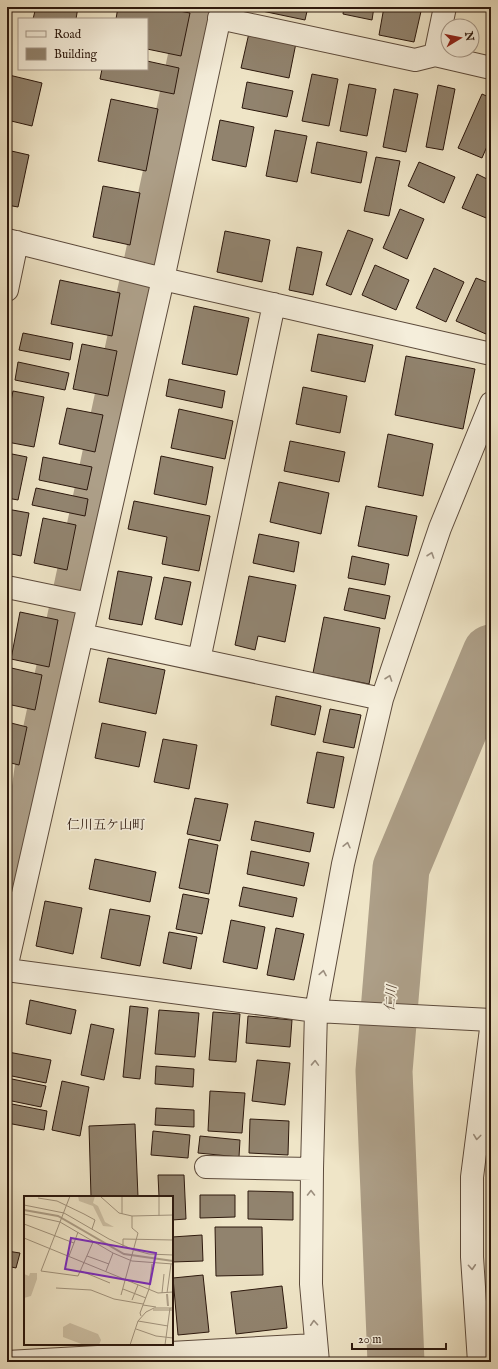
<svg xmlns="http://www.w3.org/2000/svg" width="498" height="1369" font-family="'IM FELL English','Noto Serif JP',serif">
<rect width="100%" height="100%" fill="#efe5c7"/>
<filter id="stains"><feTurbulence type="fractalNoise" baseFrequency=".005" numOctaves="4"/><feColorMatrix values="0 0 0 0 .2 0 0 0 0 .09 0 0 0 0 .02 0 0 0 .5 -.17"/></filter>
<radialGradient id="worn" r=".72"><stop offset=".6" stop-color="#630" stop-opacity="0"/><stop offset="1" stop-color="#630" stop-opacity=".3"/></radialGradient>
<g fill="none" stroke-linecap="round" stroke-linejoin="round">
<path stroke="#ad9f88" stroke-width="33" d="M7 906 21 841 31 769 195 7"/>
<path stroke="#ad9f88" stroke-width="57" d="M396 1362 384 1071 401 868 491 653"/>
</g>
<path fill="#91836e" stroke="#2c180d" d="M36 7H78L76 19H33Z
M118 7H158L190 13 181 56 147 49V19H116Z
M263 7H308L305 20 262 11Z
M344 7H374L372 20 343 14Z
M384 7H422L414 42 379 35Z
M249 33 296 43 289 78 241 68Z
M147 61 179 68 174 94 100 79 102 69H147Z
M312 74 338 79 329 126 302 121Z
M9 75 42 83 32 126 7 120V83Z
M247 82 293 91 287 117 242 108Z
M349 84 376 89 367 136 340 131Z
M438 85 455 89 443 150 426 147Z
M394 89 418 94 406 152 383 147Z
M482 94 491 98V137L482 158 458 148Z
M111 99 158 109 146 171 98 161Z
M220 120 254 127 246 167 212 160Z
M275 130 307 136 297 182 266 176Z
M317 142 367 152 361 183 311 173Z
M7 150 29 155 18 207 7 205Z
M376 157 400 161 389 216 364 211Z
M419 162 455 177 444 203 408 186Z
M477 174 491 181V220L462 208Z
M103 186 140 193 130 245 93 237Z
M400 209 424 219 407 259 383 248Z
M348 230 373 239 351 295 326 285Z
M225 231 270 240 262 282 217 272Z
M297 247 322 252 313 295 289 290Z
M375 265 409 280 396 310 362 295Z
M434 268 464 282 446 322 416 308Z
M476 278 491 284V322L486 334 456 321Z
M60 280 120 293 112 336 51 324Z
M194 306 249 318 237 375 182 364Z
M23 333 73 343 70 360 19 350Z
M318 334 373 345 365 382 311 371Z
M82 344 117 351 108 396 73 389Z
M406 356 475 369 463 429 395 415Z
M18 362 69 373 65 390 15 380Z
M169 379 225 391 222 408 166 396Z
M303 387 347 396 340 433 296 424Z
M13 391 44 397 34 447 7 442V420Z
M67 408 103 415 95 452 59 444Z
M179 409 233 421 225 459 171 448Z
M388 434 433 444 423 496 378 487Z
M290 441 345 452 339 482 284 471Z
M7 453 27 457 18 500 7 498Z
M161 456 213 467 206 505 154 494Z
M43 457 92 467 87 490 39 480Z
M279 482 329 493 321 534 270 522Z
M36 488 88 499 85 516 32 505Z
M134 501 210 516 199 571 162 564 167 537 128 529Z
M366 506 417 516 408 556 358 546Z
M7 509 29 513 21 556 7 553Z
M43 518 76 525 67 570 34 563Z
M259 534 299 542 294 572 253 563Z
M352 556 389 564 385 585 348 578Z
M118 571 152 577 142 625 109 619Z
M249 576 296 585 285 642 258 636 255 650 235 645Z
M164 577 191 582 182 625 155 619Z
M349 588 390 596 385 619 344 610Z
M20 612 58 620 49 667 11 659Z
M324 617 380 628 369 684 313 673Z
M108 658 165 670 156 714 99 702Z
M7 667 42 675 35 710 7 704Z
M276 696 321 706 315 735 271 725Z
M330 709 361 715 354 748 323 742Z
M7 722 27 727 19 765 7 762Z
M102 723 146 732 139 767 95 758Z
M163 739 197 745 189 789 154 782Z
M317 752 344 757 334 808 307 803Z
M195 798 228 804 220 841 187 834Z
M255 821 314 833 310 852 251 840Z
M189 839 218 845 209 894 179 888Z
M251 851 309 863 304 886 247 874Z
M95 859 156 872 150 902 89 889Z
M243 887 297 898 293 917 239 906Z
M183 894 209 899 202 934 176 929Z
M45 901 82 908 73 954 36 946Z
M110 909 150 916 140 966 101 958Z
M231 920 265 927 257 969 223 962Z
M276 928 304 934 294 980 267 975Z
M169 932 197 937 191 969 163 963Z
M30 1000 76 1010 71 1034 26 1024Z
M130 1006 148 1008 140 1079 123 1077Z
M159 1010 199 1013 195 1057 155 1054Z
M213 1012 240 1014 236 1062 209 1060Z
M248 1016 292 1020 290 1047 246 1043Z
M91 1024 114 1029 104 1080 81 1075Z
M8 1052 51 1060 46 1083 7 1075Z
M257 1060 290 1063 285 1105 252 1101Z
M156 1066 194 1069 193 1087 155 1084Z
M7 1078 46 1086 41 1107 7 1100Z
M62 1081 89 1087 80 1136 52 1130Z
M210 1091 245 1093 242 1133 208 1131Z
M7 1103 47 1111 44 1130 7 1123Z
M156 1108 194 1110V1127L155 1125Z
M250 1119 289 1121 288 1155 249 1153Z
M135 1124 138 1197H91L89 1126Z
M153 1131 190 1135 188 1158 151 1155Z
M200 1136 240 1140 239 1157 198 1153Z
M158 1175H184L186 1219 172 1220V1197H159Z
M248 1191 293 1192V1220L248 1219Z
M200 1195H235V1217L200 1218Z
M215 1227H262L263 1275 216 1276Z
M202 1235 203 1261 172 1262V1237Z
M7 1251 20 1253 16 1268 7 1266Z
M203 1275 209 1332 178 1335 173 1278Z
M282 1286 287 1328 236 1334 231 1292Z"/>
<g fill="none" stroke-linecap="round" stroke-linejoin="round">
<defs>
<path id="minor" d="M445 7 435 55 491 68
M219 18 415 60 435 55
M7 240 163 279 491 354
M7 290 17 242
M7 587 89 604
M82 635 382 699
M199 660 274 304
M7 964 163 279 222 7
M7 970 316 1011 491 1020
M206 1167 312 1169
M7 1362 315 1345
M318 1362 311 1284 312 1169 316 1011 343 864 382 699 440 528 491 403
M479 1362 472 1257V1177L491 1029"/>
</defs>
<use href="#minor" stroke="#5d4b3c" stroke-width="24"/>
<use href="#minor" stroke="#f5eedb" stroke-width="22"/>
</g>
<defs><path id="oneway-chevron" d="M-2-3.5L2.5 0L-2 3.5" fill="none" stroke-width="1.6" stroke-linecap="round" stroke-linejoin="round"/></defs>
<g stroke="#9b8e7e">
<use href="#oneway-chevron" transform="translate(431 555) rotate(-71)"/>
<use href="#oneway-chevron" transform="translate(389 678) rotate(-71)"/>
<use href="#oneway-chevron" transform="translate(347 845) rotate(-77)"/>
<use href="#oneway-chevron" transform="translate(323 973) rotate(-80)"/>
<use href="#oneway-chevron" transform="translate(315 1063) rotate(-88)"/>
<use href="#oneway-chevron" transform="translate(477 1137) rotate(97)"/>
<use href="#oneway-chevron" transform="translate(311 1193) rotate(-90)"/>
<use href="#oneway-chevron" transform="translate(472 1267) rotate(86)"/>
<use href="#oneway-chevron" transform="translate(314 1323) rotate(-94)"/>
</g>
<g text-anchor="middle" stroke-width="3.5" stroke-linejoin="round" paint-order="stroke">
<g font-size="13" fill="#2c180d" stroke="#f5eedb">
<text x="106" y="829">仁川五ケ山町</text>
</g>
<g font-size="13" font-style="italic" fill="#604e3e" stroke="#f5eedb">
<text transform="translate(390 998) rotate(-85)" y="5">仁川</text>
</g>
</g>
<g transform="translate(24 1196)">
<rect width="149" height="149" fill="#efe5c7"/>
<path d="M54 0H71L69 7 74 10 81 26 90 31 79 30 69 10 55 5ZM6 77H13V83L7 100 0 102V78L5 80ZM46 127 74 138 77 144 75 149H60L39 141V131Z" fill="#cec2a7"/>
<path fill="none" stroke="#ad9f88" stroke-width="2" d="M0 14 34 20 100 58 149 65M143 98 144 110"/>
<path fill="none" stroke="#a1937d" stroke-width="1" d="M98 0V18M77 1 95 17 108 20 149 19M14 2 33 5 60 18 71 24 68 33M0 9 40 17 85 43 110 54 125 58 149 59M0 18 36 26 89 57 108 65 149 68M135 20V0M36 26 17 75 54 80 69 46M36 26 46 0M0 28 50 47 54 36M0 42 134 97 149 96M99 50V43L149 44M45 60 50 47M63 60 85 68M57 75 86 87M82 75 89 57M32 92 67 94 90 103 119 108M99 93 122 102M138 97 140 78M143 97 147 68M97 99 114 37 108 32V20M108 104 114 89M119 109 132 111M129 114H149M117 120 116 117 125 93 128 68M114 125 144 130M112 133 132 140 149 142M106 149 114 125 122 116 130 112H149M141 149 146 112"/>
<path fill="#7b2cbf" fill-opacity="0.15" stroke="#7b2cbf" stroke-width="2" d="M47 42 132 57 126 88 41 73Z"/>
<rect width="149" height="149" fill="none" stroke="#2c180d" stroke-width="2"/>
</g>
<rect width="498" height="1369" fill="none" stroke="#efe5c7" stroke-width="24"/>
<rect x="8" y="8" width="482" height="1353" fill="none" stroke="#2c180d" stroke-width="2"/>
<rect x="12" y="12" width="474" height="1345" fill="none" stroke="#2c180d"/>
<rect x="18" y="18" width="130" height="52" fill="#f5eedb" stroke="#a59889"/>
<rect x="26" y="31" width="20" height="6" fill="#f5eedb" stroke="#a59889"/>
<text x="54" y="38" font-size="12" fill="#2c180d">Road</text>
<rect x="26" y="48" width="20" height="12" fill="#91836e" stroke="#a59889"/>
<text x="54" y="58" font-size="12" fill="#2c180d">Building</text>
<g transform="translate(460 38) rotate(80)"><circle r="19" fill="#f5eedb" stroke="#a59889"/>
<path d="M0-3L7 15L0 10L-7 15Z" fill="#8f2418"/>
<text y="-6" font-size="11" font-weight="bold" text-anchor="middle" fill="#2c180d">N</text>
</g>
<path d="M352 1343v6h94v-6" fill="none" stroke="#2c180d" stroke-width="2"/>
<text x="358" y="1343" font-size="12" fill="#2c180d" stroke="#f5eedb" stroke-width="3" paint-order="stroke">20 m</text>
<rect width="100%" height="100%" filter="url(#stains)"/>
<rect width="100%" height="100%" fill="url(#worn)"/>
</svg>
